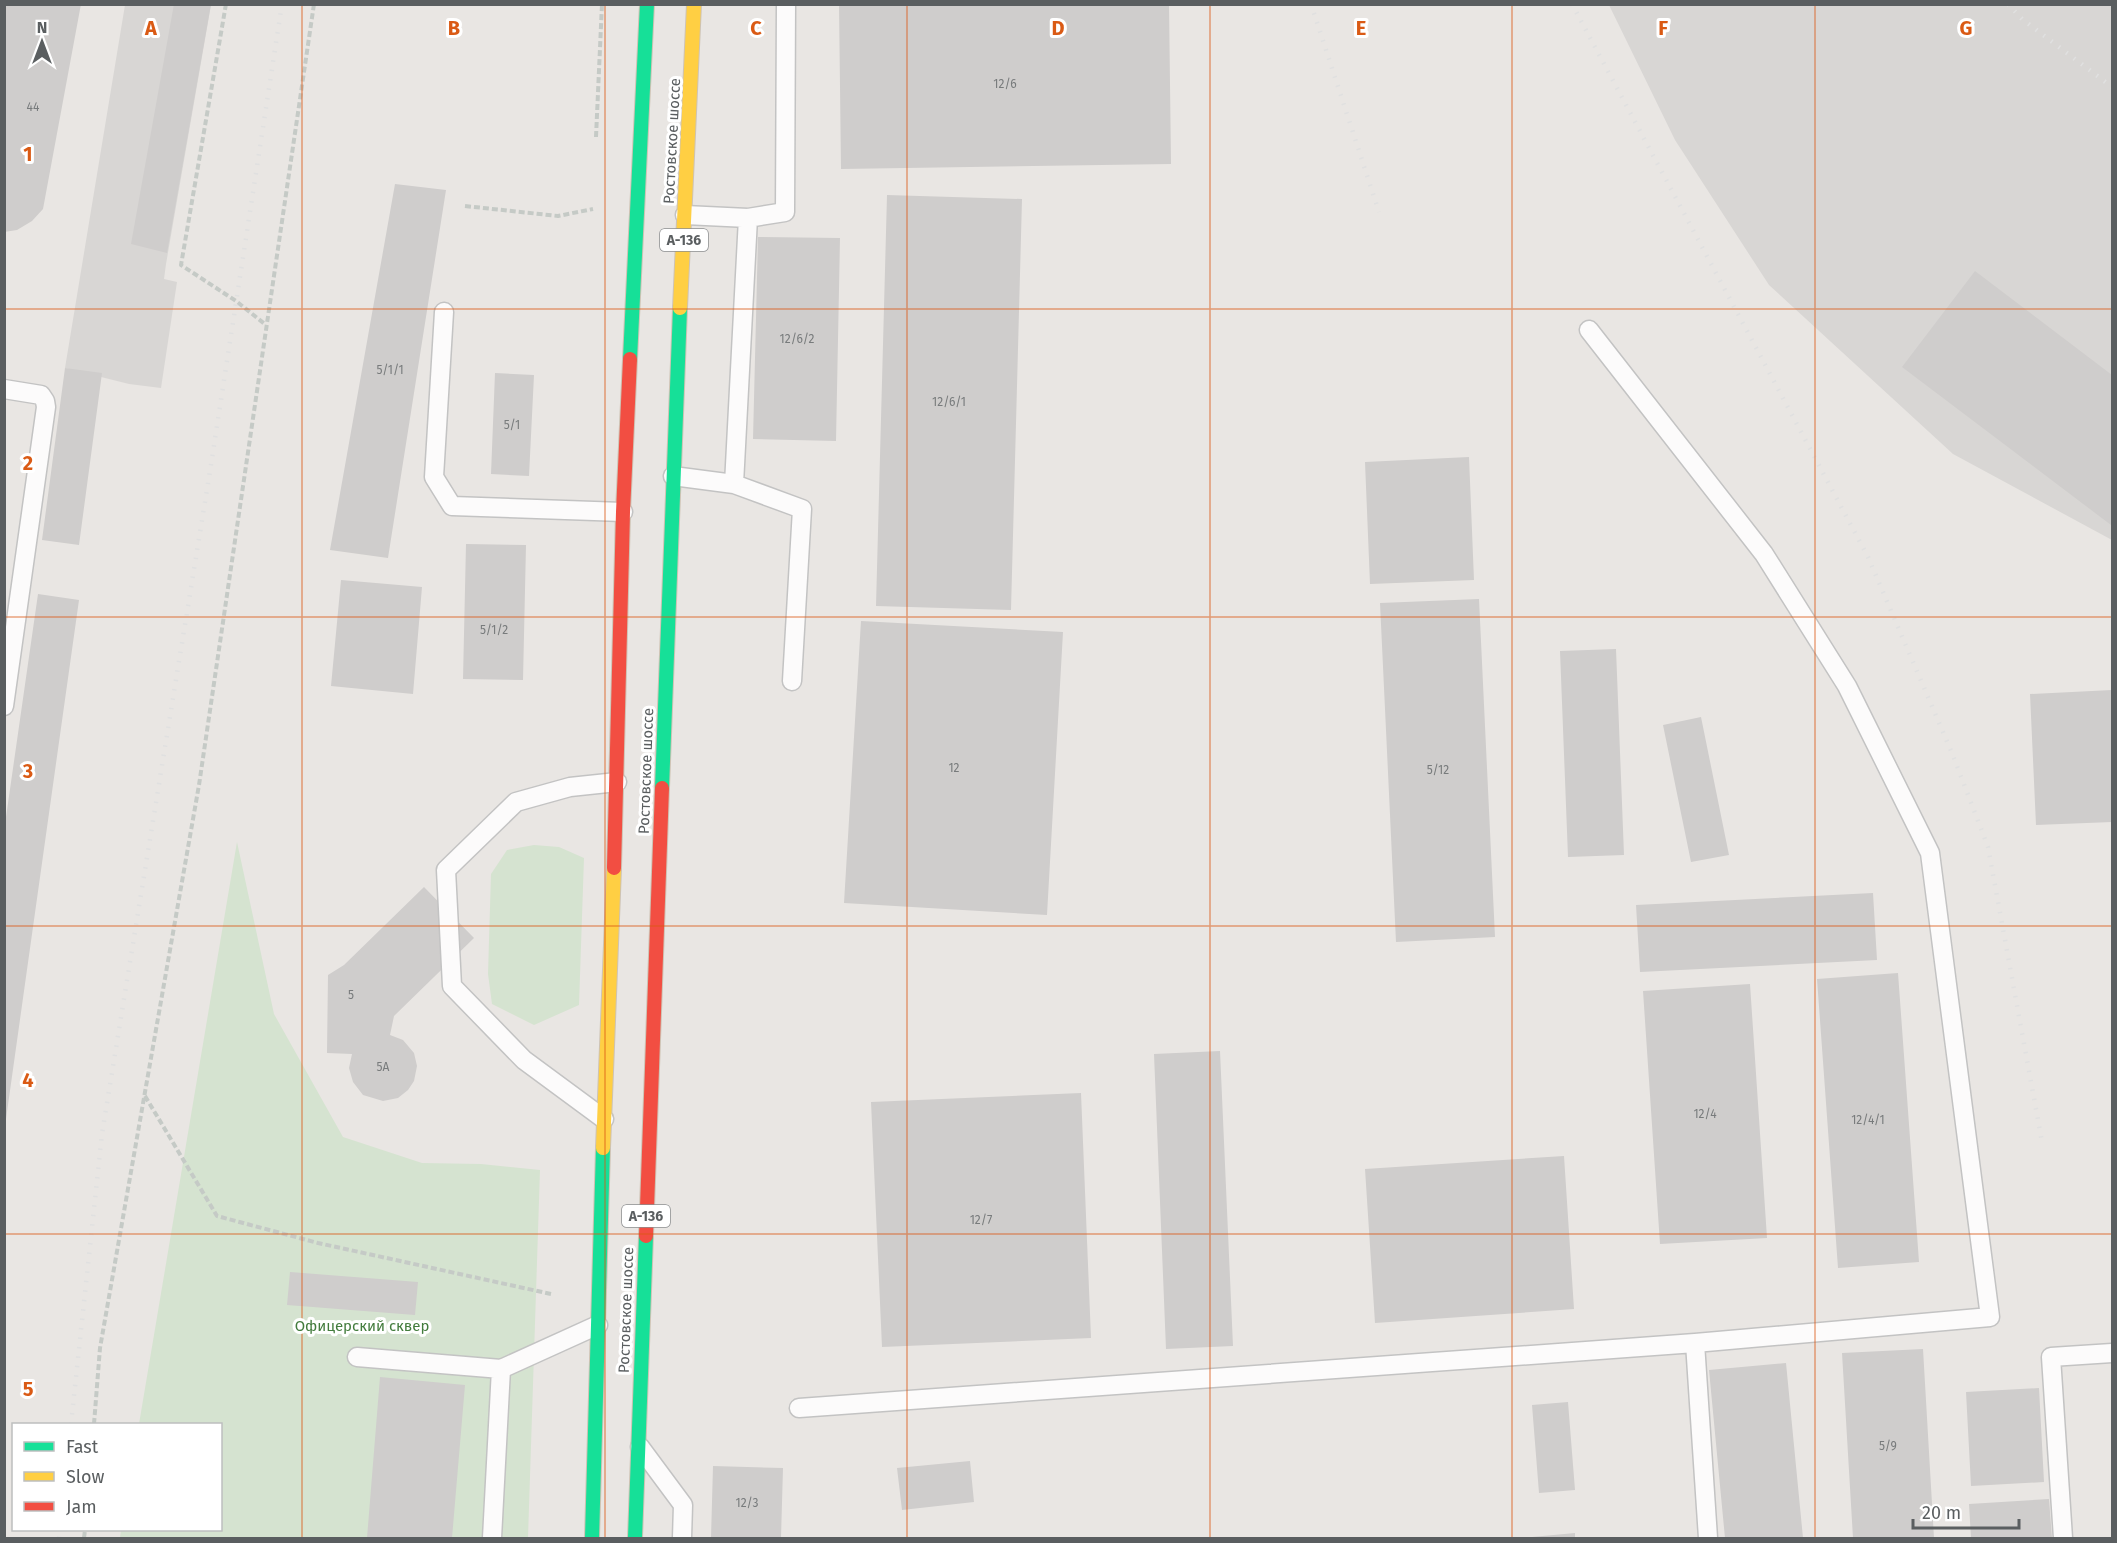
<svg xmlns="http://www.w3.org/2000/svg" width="2117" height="1543" font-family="'Fira Sans',sans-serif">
<rect width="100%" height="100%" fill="#e9e6e3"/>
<path fill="#d8d6d4" d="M125 5H211L166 264 164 279 177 282 161 388 129 384 65 368Z
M1609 5H2112V540L1953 454 1769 285 1675 140Z"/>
<path fill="#d5e3d0" d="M237 842 274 1014 343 1137 422 1163 481 1164 540 1170 528 1538H120L121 1530H220V1424H139Z
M534 845 559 847 584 858 579 1005 534 1025 492 1004 488 974 491 874 507 850Z"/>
<path fill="#cfcdcc" d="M4 4H81L43 209 32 221 17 230 4 232Z
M174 4H211L167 253 131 244Z
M839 4H1169L1171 164 841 169Z
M395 184 446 190 388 558 330 550Z
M887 195 1022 199 1011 610 876 606Z
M758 237 840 238 836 441 753 439Z
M1975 271 2112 375V523L2111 525 1902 367Z
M65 368 102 373 79 545 42 540Z
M495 373 534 375 529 476 491 474Z
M1469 457 1474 580 1370 584 1365 462Z
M466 544 526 545 523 680 463 679Z
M341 580 422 587 413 694 331 686Z
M38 594 79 600 6 1119 4 831Z
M1479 599 1495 937 1396 942 1380 603Z
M861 621 1063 632 1047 915 844 903Z
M1616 649 1624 855 1568 857 1560 651Z
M2112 690V822L2036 825 2030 694Z
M1701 717 1729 855 1691 862 1663 725Z
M424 887 474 938 394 1016 390 1035 403 1040 414 1053 417 1066 414 1081 408 1090 398 1098 383 1101 363 1095 353 1082 349 1068 352 1054 327 1053 328 975 344 965Z
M1873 893 1877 960 1640 972 1636 905Z
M1898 973 1919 1262 1838 1268 1817 979Z
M1750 984 1767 1238 1660 1244 1643 991Z
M1220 1051 1233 1346 1166 1349 1154 1054Z
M1081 1093 1091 1338 882 1347 871 1102Z
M1564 1156 1574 1309 1375 1323 1365 1169Z
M290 1272 418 1282 415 1315 287 1305Z
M1923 1349 1934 1538H1853L1842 1353Z
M1786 1363 1803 1538H1725L1709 1370Z
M380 1377 465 1385 452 1538H367Z
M2039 1388 2044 1482 1971 1486 1966 1392Z
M1568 1402 1575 1490 1539 1493 1532 1405Z
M970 1461 974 1502 902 1510 897 1468Z
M713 1466 783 1468 781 1538H711Z
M2049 1499 2052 1538H1971L1969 1504Z
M1575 1533V1538H1532V1537Z"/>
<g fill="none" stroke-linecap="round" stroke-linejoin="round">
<defs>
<path id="lane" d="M685 215 748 218
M444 312 434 477 452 506 623 512
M4 389 41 395 45 401 46 407 4 706
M673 476 734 484 748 218 785 212 786 4
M734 484 802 509 792 681
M604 1119 524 1060 452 986 446 870 516 802 570 787 617 782
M1695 1343 1708 1538
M357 1357 501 1369 598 1325
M799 1408 1695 1343 1990 1317 1930 853 1847 686 1764 554 1589 330
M640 1447 683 1505 682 1538
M492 1538 501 1369
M2063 1538 2051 1357 2112 1353"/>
<path id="fast" d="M630 359 647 4
M662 788 680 308
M592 1538 603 1148
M635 1538 646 1236"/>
<path id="slow" d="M680 308 694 4
M603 1148 614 868"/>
<path id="jam" d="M614 868 623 512 630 359
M646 1236 662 788"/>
</defs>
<use href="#lane" stroke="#c3c3c3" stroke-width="21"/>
<use href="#fast" stroke="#cec3b4" stroke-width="16"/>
<use href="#slow" stroke="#cec3b4" stroke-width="16"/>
<use href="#jam" stroke="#cec3b4" stroke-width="16"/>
<path stroke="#c5cac6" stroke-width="4" stroke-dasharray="6 3" stroke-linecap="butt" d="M226 4 181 265 236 301 266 325
M596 137 602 4
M465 206 558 216 593 209
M145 1096 217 1216 318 1243 551 1294
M94 1424 100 1348 199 785 314 4
M84 1538 85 1530"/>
<use href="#lane" stroke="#fcfbfb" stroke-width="18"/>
<use href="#fast" stroke="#16e098" stroke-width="14"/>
<use href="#slow" stroke="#ffcf43" stroke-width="14"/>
<use href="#jam" stroke="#f24e42" stroke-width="14"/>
<path stroke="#e0e0e0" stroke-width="4.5" stroke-dasharray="1.5 8" stroke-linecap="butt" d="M1311 4 1379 212
M1572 4 1868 557 1952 753 1988 847 2042 1142
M2008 4 2022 19 2112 87
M71 1424 102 1134 211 465 282 4
M59 1538 60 1530"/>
</g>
<path fill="none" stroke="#da5a14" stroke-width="1.5" stroke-opacity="0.55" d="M302 4V1538M605 4V1538M907 4V1538M1210 4V1538M1512 4V1538M1815 4V1538M4 309H2112M4 617H2112M4 926H2112M4 1234H2112"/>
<g text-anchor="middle" stroke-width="6" stroke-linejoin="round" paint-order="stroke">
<g font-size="12" fill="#787b7c">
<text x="1005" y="88">12/6</text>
<text x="33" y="111">44</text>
<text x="797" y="343">12/6/2</text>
<text x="390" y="374">5/1/1</text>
<text x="949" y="406">12/6/1</text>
<text x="512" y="429">5/1</text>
<text x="494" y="634">5/1/2</text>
<text x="954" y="772">12</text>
<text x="1438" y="774">5/12</text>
<text x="351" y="999">5</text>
<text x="383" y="1071">5А</text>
<text x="1705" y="1118">12/4</text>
<text x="1868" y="1124">12/4/1</text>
<text x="981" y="1224">12/7</text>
<text x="1888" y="1450">5/9</text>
<text x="747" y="1507">12/3</text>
</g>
<g fill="#fff" stroke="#8c8e90" stroke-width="1.5">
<rect x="660" y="229" width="48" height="22" rx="4.5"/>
<rect x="622" y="1205" width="48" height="22" rx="4.5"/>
</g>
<g font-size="14" font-weight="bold" fill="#5a5e60">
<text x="684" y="245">А-136</text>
<text x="646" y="1221">А-136</text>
</g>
<g font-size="15" fill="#5a5e60" stroke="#fff">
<text transform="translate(672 141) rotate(-87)" y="5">Ростовское шоссе</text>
<text transform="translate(646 771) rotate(-88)" y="5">Ростовское шоссе</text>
<text transform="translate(626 1310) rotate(-88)" y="5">Ростовское шоссе</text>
</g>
<g font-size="15" fill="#437c3d" stroke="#fff">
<text x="362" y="1331">Офицерский сквер</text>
</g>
</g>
<g font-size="20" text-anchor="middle" font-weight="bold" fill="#da5a14" stroke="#fff" stroke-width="6" stroke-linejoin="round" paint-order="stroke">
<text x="151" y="35">A</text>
<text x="454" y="35">B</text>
<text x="756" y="35">C</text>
<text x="1058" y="35">D</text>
<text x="1361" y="35">E</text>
<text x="1663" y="35">F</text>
<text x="1966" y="35">G</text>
<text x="28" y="161">1</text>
<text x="28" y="470">2</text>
<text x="28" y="778">3</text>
<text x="28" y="1087">4</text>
<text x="28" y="1396">5</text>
</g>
<rect width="2117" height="1543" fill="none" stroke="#5a5e60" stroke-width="12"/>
<rect x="12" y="1423" width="210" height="108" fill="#ffffff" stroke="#bdbfbf" stroke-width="1.5"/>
<rect x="24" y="1442" width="30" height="9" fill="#16e098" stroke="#bdbfbf" stroke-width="1.5"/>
<text x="66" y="1453" font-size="18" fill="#5a5e60">Fast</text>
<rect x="24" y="1472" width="30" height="9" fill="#ffcf43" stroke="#bdbfbf" stroke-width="1.5"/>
<text x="66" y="1483" font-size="18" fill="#5a5e60">Slow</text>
<rect x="24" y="1502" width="30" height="9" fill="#f24e42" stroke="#bdbfbf" stroke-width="1.5"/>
<text x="66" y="1513" font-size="18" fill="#5a5e60">Jam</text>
<g transform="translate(42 42)" stroke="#ffffff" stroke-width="4.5" paint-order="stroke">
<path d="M0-4.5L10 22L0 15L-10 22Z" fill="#5a5e60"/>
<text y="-9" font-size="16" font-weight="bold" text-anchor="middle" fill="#5a5e60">N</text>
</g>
<path d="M1913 1519v9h106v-9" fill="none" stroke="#5a5e60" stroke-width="3"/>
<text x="1922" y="1519" font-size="18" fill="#5a5e60" stroke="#ffffff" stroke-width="4.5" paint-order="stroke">20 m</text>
</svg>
